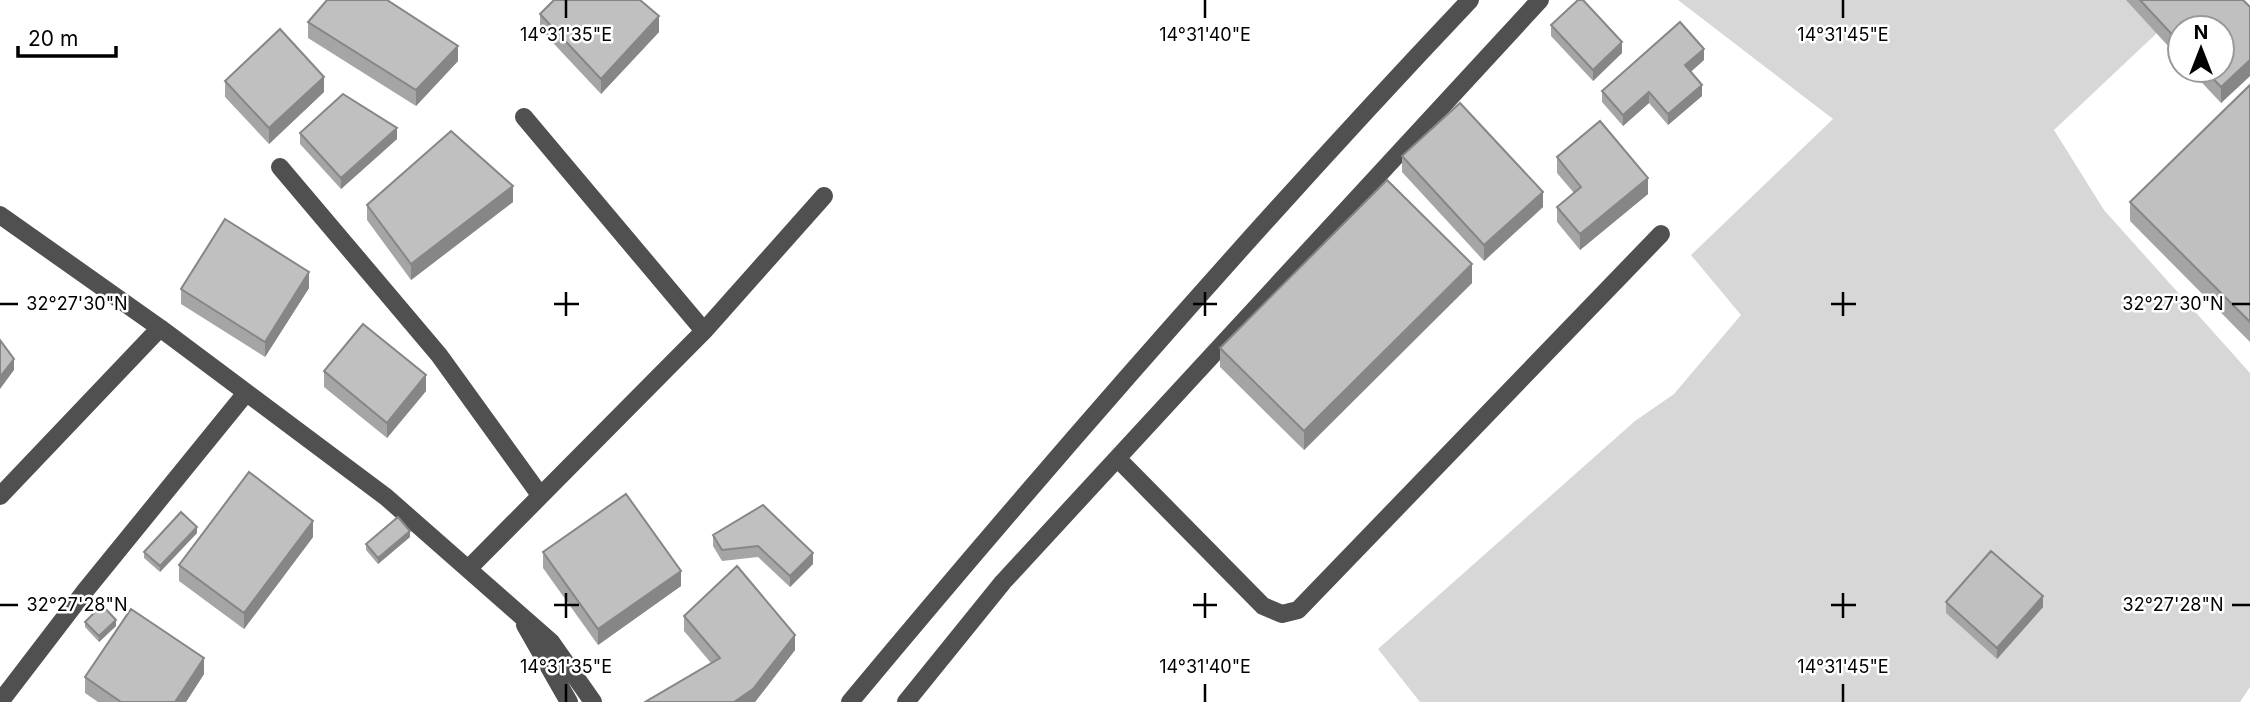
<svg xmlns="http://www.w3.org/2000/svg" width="2250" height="702" font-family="Inter,sans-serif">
<rect width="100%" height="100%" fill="#fff"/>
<path fill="#d7d7d7" d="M1678 0H2127L2157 33 2054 130 2104 210 2250 373V687L2240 702H1420L1378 649 1635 421 1674 394 1741 315 1691 255 1833 119Z"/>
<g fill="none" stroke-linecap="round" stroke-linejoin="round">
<path stroke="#505050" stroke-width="18" d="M524 117 704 331
M280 167 439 355 540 495
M0 215 160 328 386 497 551 642 593 702
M1118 459 1263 606 1282 614 1298 610 1661 234
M0 496 160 328
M469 568 704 331 824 196
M525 625 569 702
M0 702 85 591 246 393
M850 702C1050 462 1255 227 1470 0
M906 702 1003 582 1540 0"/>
</g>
<path fill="#a5a5a5" d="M2126 0H2243L2250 7V76L2221 103 2190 70H2222L2180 28V59Z
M540 14 659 32 601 94 540 29Z
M308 22 458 61 416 106 308 38Z
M1551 25 1622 53 1593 81 1551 36Z
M1704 60 1690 72 1702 96 1668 125 1649 103 1623 126 1602 102V91Z
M225 81 324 92 269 144 225 97Z
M2250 85V342L2130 221V202Z
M300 133 397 139 341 189 300 144Z
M1402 156 1543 207 1484 261 1402 172Z
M1557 157 1648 194 1580 250 1557 222V207L1574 193 1557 173Z
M513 202 411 280 367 220V205Z
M1472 283 1304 450 1220 367V348Z
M309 288 265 357 181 304V289Z
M324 371 426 391 387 438 324 387Z
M763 505 813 564 790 587 758 557 722 561 713 546V535Z
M197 533 160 572 144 558V552Z
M313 537 244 629 179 581V565Z
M410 537 378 564 366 550V544Z
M543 552 681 586 598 645 543 568Z
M1946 602 2043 607 1997 659 1946 613Z
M684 616 795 650 755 702H645L711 663 684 631Z
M85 622 116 626 99 642 85 627Z
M204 674 186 702H98L85 693V677Z"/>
<path fill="#868686" d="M659 16V32L601 94V79Z
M1622 42V53L1593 81V70Z
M458 46V61L416 106V90Z
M1704 49V60L1685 77V65Z
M2250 60V76L2221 103V87Z
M324 77V92L269 144V128Z
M1702 85V96L1668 125V114Z
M1649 92V103L1623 126V115Z
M397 128V139L341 189V178Z
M1648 178V194L1580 250V234Z
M513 186V202L411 280V264Z
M1543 192V207L1484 261V245Z
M1472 264V283L1304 450V431Z
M309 272V288L265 357V342Z
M14 359V370L0 389V377Z
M426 375V391L387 438V423Z
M313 521V537L244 629V613Z
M197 527V533L160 572V566Z
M410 531V537L378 564V558Z
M813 553V564L790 587V576Z
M681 571V586L598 645V629Z
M2043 596V607L1997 659V648Z
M116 620V626L99 642V636Z
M795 635V650L755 702H734Z
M204 658V674L186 702H175Z"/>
<path fill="#c0c0c0" stroke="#868686" stroke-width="2" d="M327 0H387L458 46 416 90 308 22Z
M554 0H640L659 16 601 79 540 14Z
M1578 0H1583L1622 42 1593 70 1551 25Z
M2140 0H2243L2250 7V60L2221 87 2205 70H2222V28H2180V43Z
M1680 22 1704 49 1685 65 1702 85 1668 114 1649 92 1623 115 1602 91Z
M280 29 324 77 269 128 225 81Z
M2250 85V322L2130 202Z
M343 94 397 128 341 178 300 133Z
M1460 103 1543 192 1484 245 1402 156Z
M1600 121 1648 178 1580 234 1557 207 1581 187 1557 157Z
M451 131 513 186 411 264 367 205Z
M1387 180 1472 264 1304 431 1220 348Z
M225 219 309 272 265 342 181 289Z
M363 324 426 375 387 423 324 371Z
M0 340 14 359 0 377Z
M249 472 313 521 244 613 179 565Z
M626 494 681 571 598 629 543 552Z
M763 505 813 553 790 576 758 546 722 550 713 535Z
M181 512 197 527 160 566 144 552Z
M398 517 410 531 378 558 366 544Z
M1991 551 2043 596 1997 648 1946 602Z
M737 566 795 635 753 689 734 702H645L720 658 684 616Z
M102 605 116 620 99 636 85 622Z
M131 609 204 658 175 702H121L85 677Z"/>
<path fill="none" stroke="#000" stroke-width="2.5" d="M566 0V18M1205 0V18M1843 0V18M566 292V316M1205 292V316M1843 292V316M0 304H18M554 304H579M1193 304H1217M1831 304H1856M2232 304H2250M566 593V618M1205 593V618M1843 593V618M0 605H18M554 605H579M1193 605H1217M1831 605H1856M2232 605H2250M566 684V702M1205 684V702M1843 684V702"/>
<g font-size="18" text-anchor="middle" fill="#000" stroke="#fff" stroke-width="5" stroke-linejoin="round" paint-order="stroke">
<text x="566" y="41">14°31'35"E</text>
<text x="1205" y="41">14°31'40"E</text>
<text x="1843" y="41">14°31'45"E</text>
<text x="77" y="310">32°27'30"N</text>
<text x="2173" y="310">32°27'30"N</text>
<text x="77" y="611">32°27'28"N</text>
<text x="2173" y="611">32°27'28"N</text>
<text x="566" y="673">14°31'35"E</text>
<text x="1205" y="673">14°31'40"E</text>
<text x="1843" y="673">14°31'45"E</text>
</g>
<g transform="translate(2201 49)"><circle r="33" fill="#ffffff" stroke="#999999" stroke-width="2"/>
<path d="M0-5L12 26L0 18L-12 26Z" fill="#000000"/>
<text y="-10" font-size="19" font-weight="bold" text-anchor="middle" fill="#000000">N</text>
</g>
<path d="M18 46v10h98v-10" fill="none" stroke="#000000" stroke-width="3.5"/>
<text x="28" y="46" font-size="21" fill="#000000" stroke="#ffffff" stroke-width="5" paint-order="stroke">20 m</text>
</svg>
